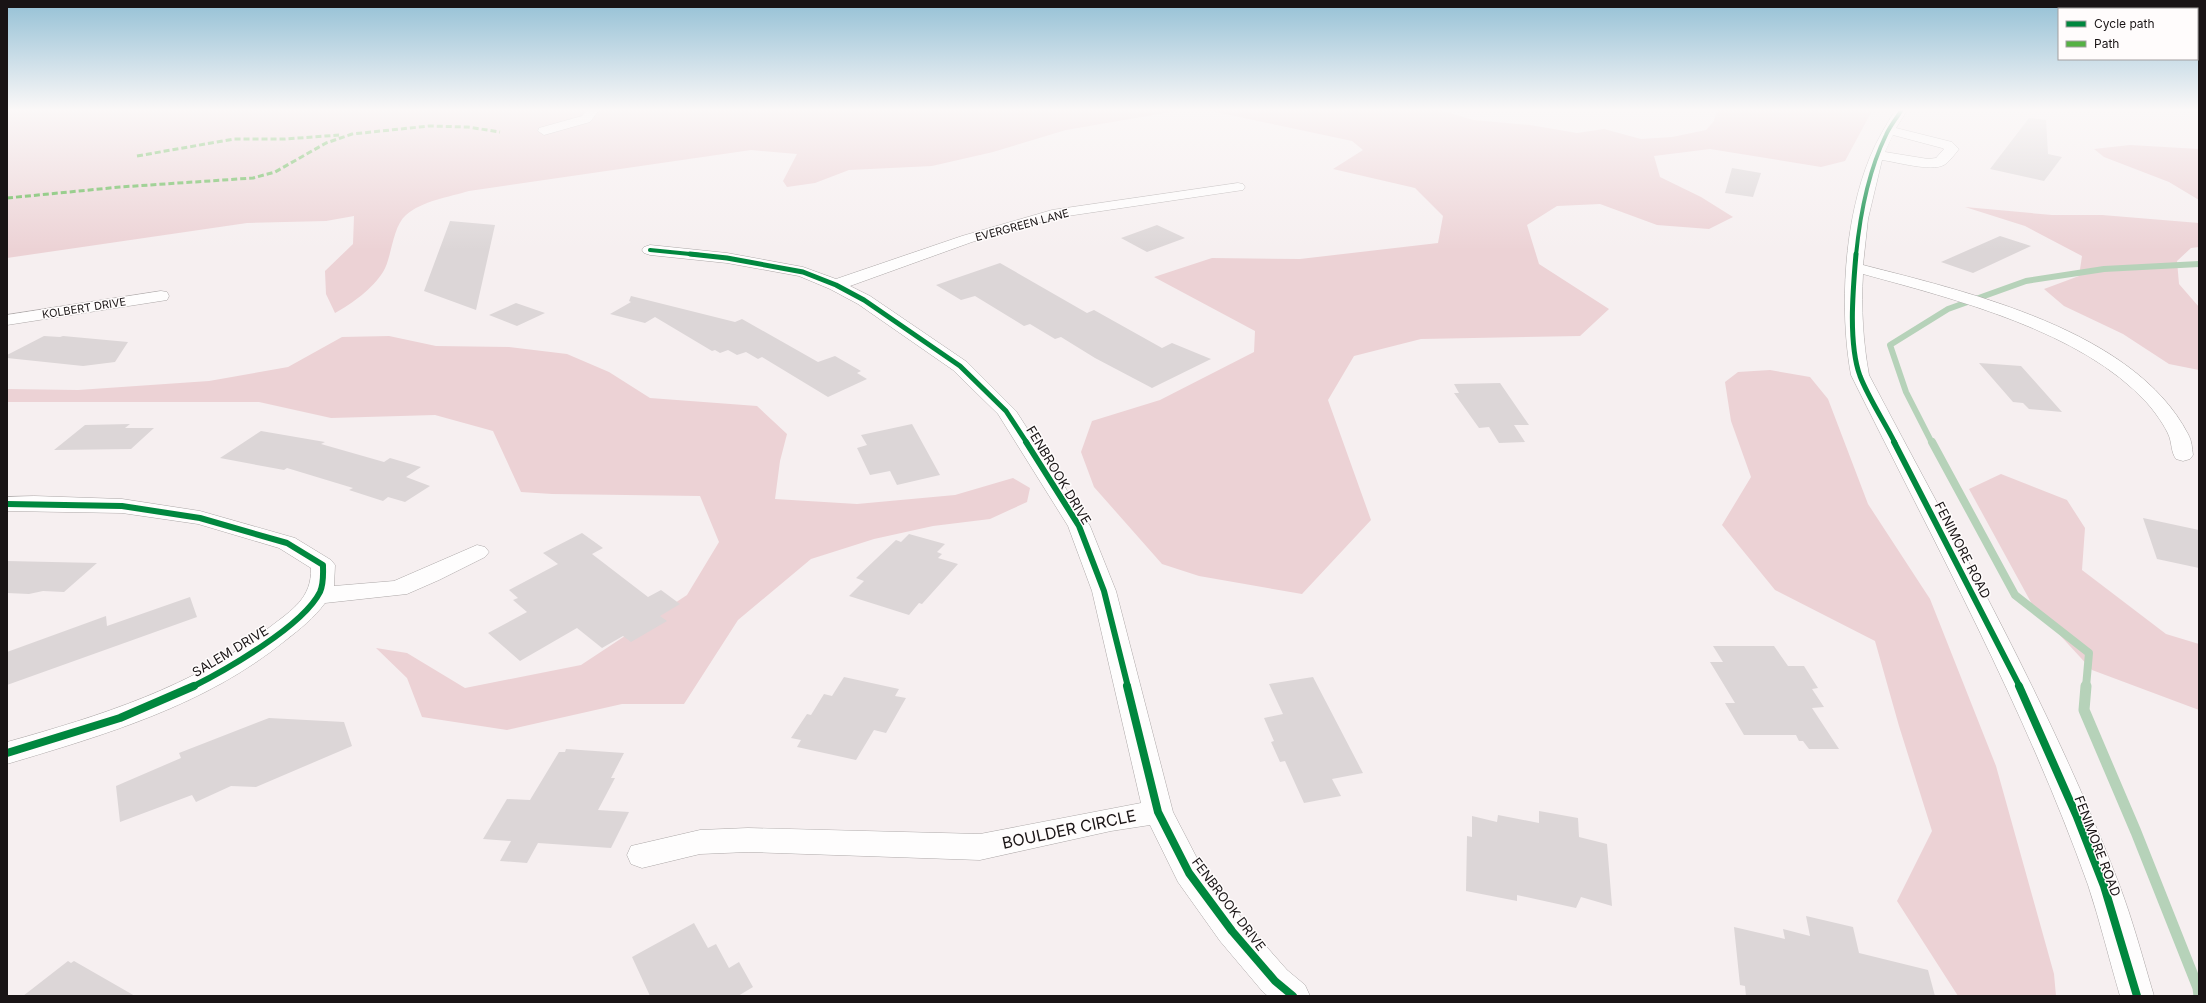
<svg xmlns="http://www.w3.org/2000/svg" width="2206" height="1003" font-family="Inter,sans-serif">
<rect width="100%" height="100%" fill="#f6eff0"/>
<path fill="#ecd2d5" d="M7 109H1437L1473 120 1530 125 1577 133 1604 129 1641 139 1672 137 1706 130 1714 121 1717 109H1873L1845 161 1821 167 1710 149 1654 156 1660 177 1701 197 1733 217 1709 229 1657 225 1600 204 1557 206 1527 225 1539 264 1609 309 1580 336 1421 339 1354 356 1328 400 1371 520 1302 594 1199 576 1162 564 1094 487 1081 452 1092 421 1160 400 1254 352 1255 331 1154 277 1212 258 1300 259 1438 243 1443 216 1415 188 1333 169 1363 150 1352 141 1216 112 1182 110 1066 130 993 152 932 166 849 170 815 183 787 187 783 181 797 154 751 150 469 191C449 197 422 201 406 215 392 227 392 258 383 272 373 288 352 304 335 313L326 294 325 271 353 244 354 216 326 221 247 223 7 258Z
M2130 145 2199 149V200L2169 182 2104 157 2094 149Z
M1965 207 2052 215H2102L2199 223V247L2191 248 2177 261 2179 284 2199 307V370L2169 364 2123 334 2064 306 2044 289 2079 276 2082 256 2025 226Z
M389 336 436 346 509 347 567 354 609 372 650 398 757 406 787 434 780 461 775 499 857 504 955 495 1013 478 1030 488 1027 502 990 519 933 526 874 539 811 559 738 620 684 704H622L507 730 422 717 407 678 376 648 407 653 465 688 581 665 687 595 719 542 700 496 552 494 521 492 493 431 435 415 331 418 259 402H7V389L78 390 209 381 288 367 342 337Z
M1770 370 1810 377 1828 399 1868 504 1930 599 1996 766 2054 974 2056 996H1958L1897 901 1932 831 1899 726 1875 641 1775 590 1722 525 1751 477 1731 421 1725 382 1738 372Z
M2001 474 2067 500 2085 528 2082 570 2166 634 2199 644V710L2092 670 2033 606 1969 489Z"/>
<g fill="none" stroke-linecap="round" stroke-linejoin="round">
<path stroke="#b6d2b9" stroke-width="6" d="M1932 443 1906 392 1890 345 1948 309 2026 281 2104 269 2199 264"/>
<path stroke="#b6d2b9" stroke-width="8" d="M1932 442 2015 595 2089 653 2086 687"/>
<path stroke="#b6d2b9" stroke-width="11" d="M2086 686 2084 710 2136 832 2198 988 2199 996"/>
</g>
<path fill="#dcd6d7" d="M2029 118 2046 120 2048 154 2062 157 2044 181 1990 169Z
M1732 168 1761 173 1753 197 1725 193Z
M450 221 495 225 476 310 424 291Z
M1157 225 1185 238 1147 252 1121 238Z
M2000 236 2031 246 1973 273 1941 262Z
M1000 263 1087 313 1094 310 1162 348 1172 343 1211 359 1152 388 1095 358 1061 337 1055 339 1030 324 1024 326 975 296 961 300 936 285Z
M631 296 735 322 742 319 818 362 835 356 861 371 857 373 867 379 828 397 762 357 758 359 746 352 737 355 728 350 720 353 715 350 712 351 655 317 645 323 610 314 631 302 629 301Z
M516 303 545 313 517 326 489 315Z
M44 336 60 337 63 336 128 342 115 362 83 366 7 358V355Z
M1979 363 2021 366 2062 412 2029 409 2023 403 2013 402Z
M1500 383 1529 425H1514L1525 442 1499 443 1489 427 1479 428 1454 393H1459L1454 384Z
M130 424 125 428H154L131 449 54 450 85 425Z
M912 424 940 475 897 485 890 471 870 475 857 448 867 445 861 435Z
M261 431 325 442 321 444 384 462 390 458 421 467 406 477 430 486 405 502 388 497 383 501 349 490 353 488 287 468 284 470 220 458Z
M2143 518 2199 530V568L2157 559Z
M582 533 603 548 592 554 648 597 661 590 680 604 660 616 667 621 631 642 623 636 602 648 577 628 520 661 488 633 527 612 513 600 518 598 509 590 558 564 543 553Z
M909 534 945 544 937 552 942 554 938 558 958 564 922 604 919 603 909 615 849 596 864 581 856 578 896 540 901 542Z
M7 561 97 563 64 592 43 591 29 594 7 593Z
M190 597 197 617 7 685V652L106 616 107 626Z
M1713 646H1774L1788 666H1804L1818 688 1812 689 1824 707 1812 708 1839 749H1809L1803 741H1799L1796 735H1744L1725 703H1735L1710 662H1723Z
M844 677 899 689 895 696 906 698 886 733 874 730 856 760 797 747 801 740 791 738 807 714 811 715 824 694 832 696Z
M1313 677 1363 773 1332 779 1341 796 1304 803 1285 761 1280 762 1271 742 1274 741 1264 718 1283 714 1269 684Z
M269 718 344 722 352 746 256 787 231 786 196 802 192 795 120 822 116 786 181 758 179 753Z
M566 749 624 753 611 778H615L598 810 629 812 611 848 538 843 527 863 500 861 511 841 483 839 507 799 530 800 559 752H565Z
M1539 811 1578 818 1579 837 1607 844 1612 906 1581 897 1576 908 1517 895V901L1466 891 1467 836 1472 837V816L1497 822 1498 815 1539 823Z
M1806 916 1853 927 1859 953 1928 970 1935 996H1746L1745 986 1740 985 1734 927 1785 939 1783 929 1810 936Z
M694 923 708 948 716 944 729 968 739 962 753 987 738 996H650L632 957Z
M68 961 71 963 74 961 135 996H23Z"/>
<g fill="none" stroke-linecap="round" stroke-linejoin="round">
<defs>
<path id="minor" d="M587 109H600L590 122 544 135 538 131 539 128 582 116Z
M1896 109H1908L1896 128 1952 142 1959 149C1955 154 1949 162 1944 165 1931 172 1897 162 1882 160L1868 219 1863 265C1968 292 2134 330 2188 434 2192 441 2192 448 2193 455L2190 459 2183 461 2176 459C2171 452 2172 444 2169 436 2165 426 2155 412 2147 403 2082 331 1954 299 1863 274 1861 308 1863 342 1869 375 1957 542 2052 708 2119 884 2133 921 2143 959 2154 996H2120C2109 959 2100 921 2088 885 2025 708 1934 542 1851 375 1839 309 1844 220 1870 157 1877 140 1886 125 1896 109ZM1893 135 1942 148 1944 149 1936 158 1928 159 1885 152Z
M1238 183 1243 184 1245 187 1243 190 1054 218 972 242 850 286 870 296 967 362 1016 411 1090 526 1116 591 1173 812 1200 864 1244 921 1287 970 1305 985 1310 996H1268L1263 992 1220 941 1178 882 1150 825 1111 831 980 860 748 852 700 854 642 868 631 864 627 855 631 846 700 830 748 828 980 834 1141 803 1092 591 1068 526 998 414 953 370 858 304 830 289 799 276 727 263 650 255 644 253 642 250 644 247 650 245 727 253 803 267 836 279 962 236 1052 210Z
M161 291 167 292 169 296 167 300 7 325V315Z
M34 496 122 499 200 511 295 538 331 560 335 565 334 586 394 581 477 545 485 547 489 552 485 557 439 580 407 594 325 603C314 618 300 629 286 640 205 706 104 735 7 764V742C100 716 193 687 270 627 292 610 312 598 311 568L279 548 198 524 122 513 7 511V497Z"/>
</defs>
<use href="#minor" stroke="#ada8a8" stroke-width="1"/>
<use href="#minor" fill="#fefdfd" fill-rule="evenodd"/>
<path stroke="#55b144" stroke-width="3" stroke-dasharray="6 3" stroke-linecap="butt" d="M137 156 234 139H285L339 135
M7 198 120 187 253 178 275 172 326 143 352 134 429 126 468 127 500 132"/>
<defs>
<path id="cycleway-far3" d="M650 250 700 255
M1856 255C1860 215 1868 172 1886 135 1890 126 1897 118 1902 109"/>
<path id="cycleway-far2" d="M690 254 727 258 803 272 836 285 864 300 960 366 1006 411 1027 443
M1856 254C1853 289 1848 343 1860 376 1869 399 1884 421 1895 443"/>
<path id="cycleway-far1" d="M1026 442 1079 526 1104 591 1128 687
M1894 442 2020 687
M7 504 122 506 200 518 287 543 323 565C323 574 324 583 320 592 303 626 226 670 192 687"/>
<path id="cycleway" d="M1127 686 1158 812 1189 873 1232 931 1275 981 1293 996
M2019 686 2077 817 2104 886 2137 996
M7 753 120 718 194 686"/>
</defs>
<use href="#cycleway-far3" stroke="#fffcfc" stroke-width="5.5"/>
<use href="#cycleway-far2" stroke="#fffcfc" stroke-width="7"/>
<use href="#cycleway-far1" stroke="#fffcfc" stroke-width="9"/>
<use href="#cycleway" stroke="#fffcfc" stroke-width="11"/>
<use href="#cycleway-far3" stroke="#00873e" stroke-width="4"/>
<use href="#cycleway-far2" stroke="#00873e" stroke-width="5"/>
<use href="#cycleway-far1" stroke="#00873e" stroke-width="6"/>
<use href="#cycleway" stroke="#00873e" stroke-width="8"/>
</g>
<linearGradient id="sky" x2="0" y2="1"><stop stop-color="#94c0d5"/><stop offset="0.44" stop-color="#fbf8f8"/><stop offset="1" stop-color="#fbf8f8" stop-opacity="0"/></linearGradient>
<rect width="2206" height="250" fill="url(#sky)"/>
<g text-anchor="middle" stroke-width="3" stroke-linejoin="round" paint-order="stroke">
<g font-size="11" fill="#191415" stroke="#fffcfc">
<text transform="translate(1022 225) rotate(-15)" y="4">EVERGREEN LANE</text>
<text transform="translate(84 308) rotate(-9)" y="4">KOLBERT DRIVE</text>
</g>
<g font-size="13" fill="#191415" stroke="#fffcfc">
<text transform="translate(1059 475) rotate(59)" y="5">FENBROOK DRIVE</text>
<text transform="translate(1963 550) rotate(63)" y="5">FENIMORE ROAD</text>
<text transform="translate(230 651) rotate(-31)" y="5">SALEM DRIVE</text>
<text transform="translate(2098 846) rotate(69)" y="5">FENIMORE ROAD</text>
<text transform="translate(1229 904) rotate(53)" y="5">FENBROOK DRIVE</text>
</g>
<g font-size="16" fill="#191415" stroke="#fffcfc">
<text transform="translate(1069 829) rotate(-12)" y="6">BOULDER CIRCLE</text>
</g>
</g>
<rect width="2206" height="1003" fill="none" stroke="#191415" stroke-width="16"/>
<rect x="2058" y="8" width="140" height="52" fill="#fffcfc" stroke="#a39fa0"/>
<rect x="2066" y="21" width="20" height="6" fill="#00873e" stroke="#a39fa0"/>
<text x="2094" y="28" font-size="12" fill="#191415">Cycle path</text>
<rect x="2066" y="41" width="20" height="6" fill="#55b144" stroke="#a39fa0"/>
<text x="2094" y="48" font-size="12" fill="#191415">Path</text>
</svg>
